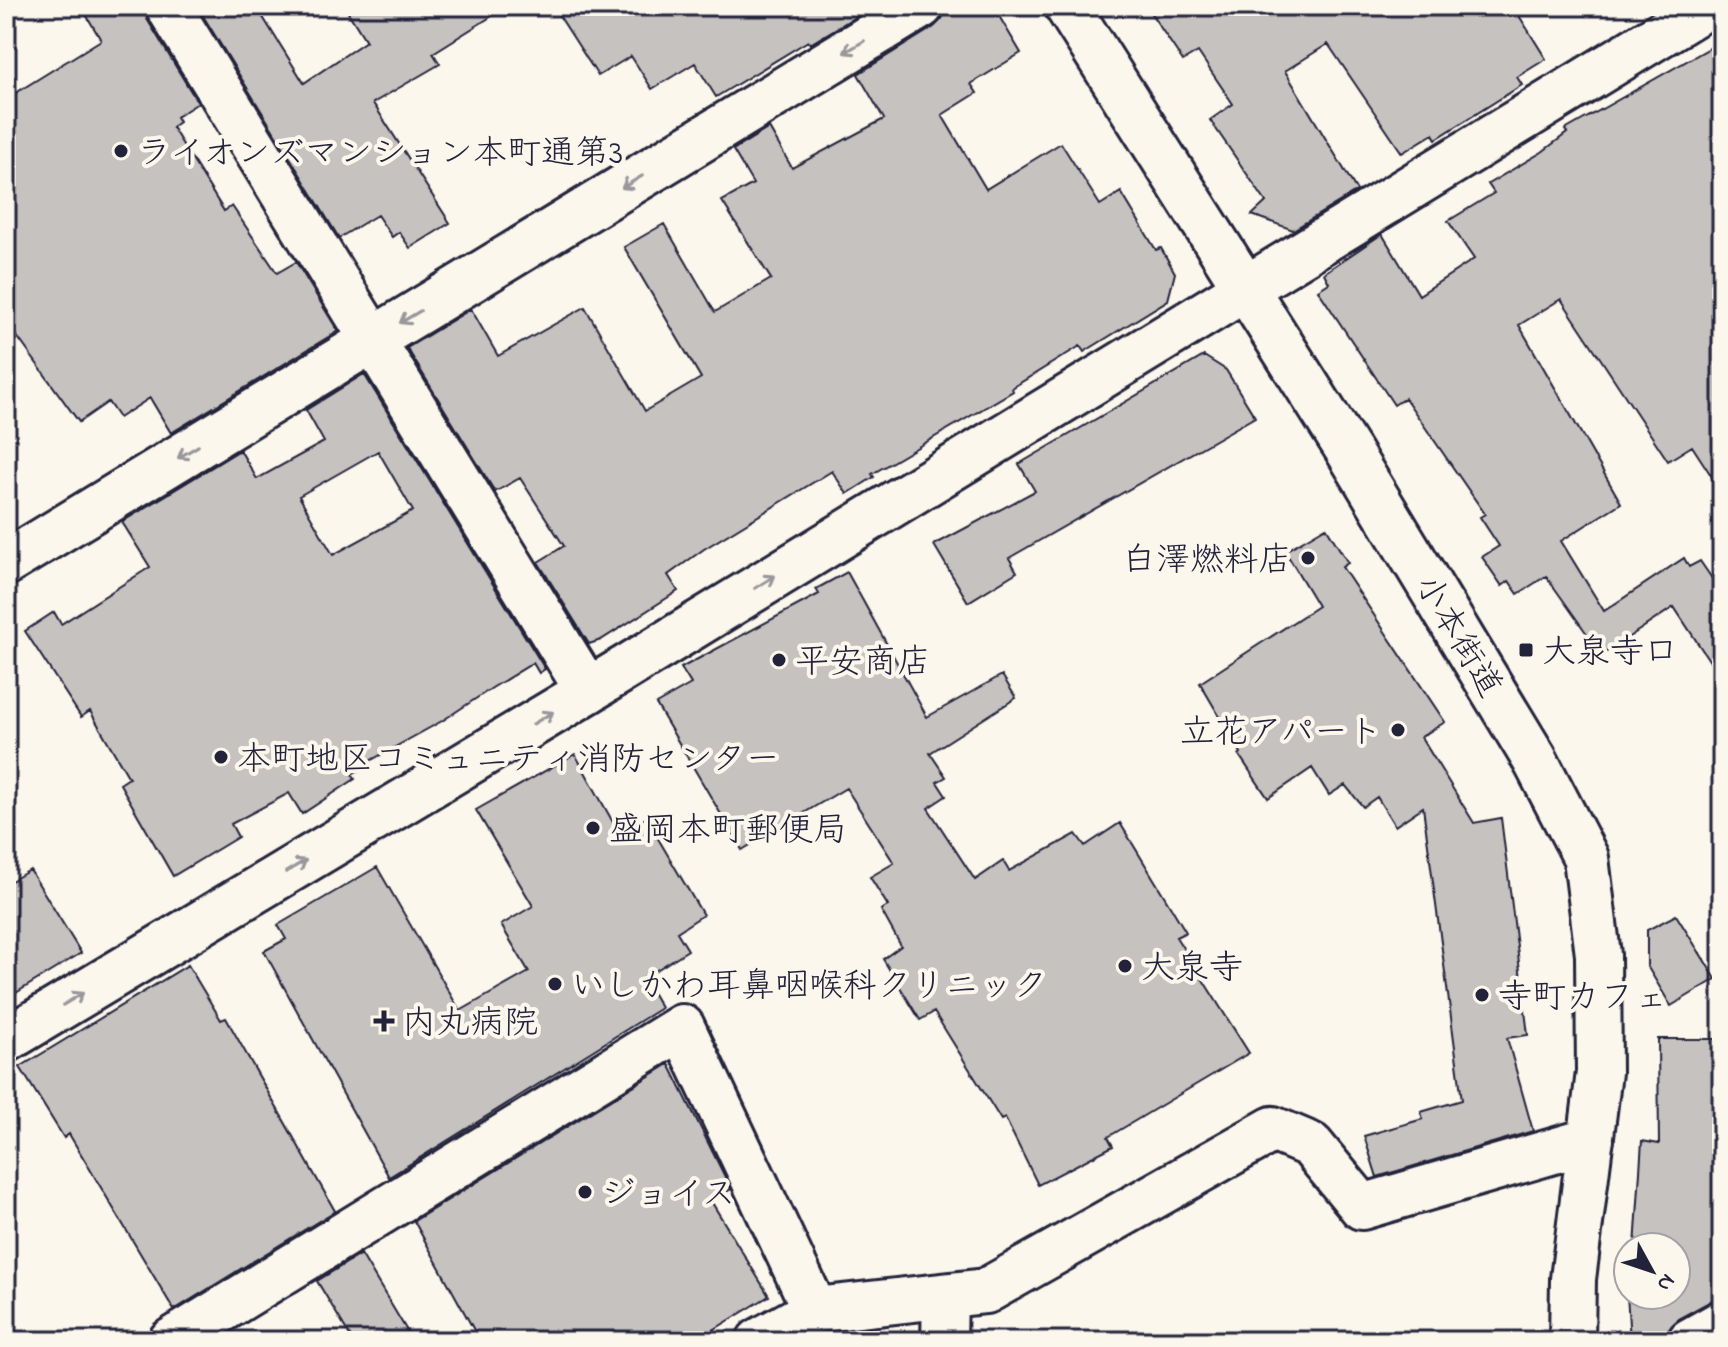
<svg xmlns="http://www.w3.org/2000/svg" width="1728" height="1347" font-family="'Indie Flower','Klee One',sans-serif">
<rect width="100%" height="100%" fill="#fbf7ec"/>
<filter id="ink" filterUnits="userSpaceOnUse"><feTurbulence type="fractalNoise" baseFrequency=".0125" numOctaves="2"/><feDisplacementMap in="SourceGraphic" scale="16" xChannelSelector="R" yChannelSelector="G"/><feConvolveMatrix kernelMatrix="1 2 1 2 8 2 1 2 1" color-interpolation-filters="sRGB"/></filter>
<g filter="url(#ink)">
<path fill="#c6c2c0" stroke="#22223b" stroke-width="2" fill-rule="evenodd" d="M81 6H143L147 19 198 103 176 117 179 122 172 127 224 211 232 206 277 273 296 262 338 331 171 433 150 398 119 418 108 402 79 422 6 321V99L101 40Z
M197 6H256L304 83 366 41 344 6H508L433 53 440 64 373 103 450 223 410 248 399 232 392 237 377 215 339 238Z
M553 6H873L810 44 808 41 716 97 695 63 652 89 631 56 598 76Z
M946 6H993L1021 53 971 84 977 93 942 115 986 189 1061 143 1100 205 1121 192 1156 250 1161 248 1175 273 1168 300 1084 352 1080 346 1012 388 1013 391 872 474 874 477 847 494 832 471 704 549 668 575 678 591 601 640 589 644 538 562 564 546 520 478 495 492 407 348 471 309 498 356 585 307 645 411 701 378 624 247 664 224 715 312 771 279 722 201 753 184 733 150 769 128 792 168 884 119 858 74 934 27 942 19Z
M1146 6H1513L1546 59 1517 77 1522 85 1436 139 1433 134 1402 153 1328 44 1285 71 1357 191 1293 230 1252 215 1266 202 1210 120 1233 104 1198 52 1183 61Z
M1722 41V492L1692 446 1668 461 1561 299 1519 325 1621 503 1561 541 1604 611 1684 558 1689 567 1700 561 1722 593V680L1674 607 1602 655 1546 576 1518 594 1509 581 1502 586 1482 557 1499 546 1480 517 1485 514 1405 398 1394 405 1318 290 1329 283 1324 273 1382 234 1419 295 1474 259 1448 221 1494 193 1488 184 1542 152 1567 133 1565 130Z
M1204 356 1226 370 1255 417 1009 558 1017 572 968 602 934 545 1035 491 1019 464Z
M364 374 545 669 539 673 533 663 492 688 442 721 368 762 370 764 352 774 355 779 302 814 289 793 231 824 238 837 173 876 120 784 129 778 90 711 81 717 25 631 54 612 61 624 150 567 122 522 240 450 257 479 324 442 306 410ZM378 451 413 511 333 555 299 496Z
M1326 527 1348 563 1342 567 1445 722 1421 737 1474 823 1501 818 1528 1035 1507 1038 1533 1131 1377 1177 1364 1136 1423 1119 1421 1112 1462 1100 1423 807 1395 826 1377 797 1363 807 1345 785 1329 795 1312 768 1268 798 1239 755 1241 753 1200 683 1318 606 1285 551Z
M847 572 927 717 1002 675 1016 698 930 753 946 777 937 782 946 796 928 808 975 880 1003 861 1009 871 1076 834 1085 846 1120 823 1186 932 1176 937 1249 1053 1108 1137 1113 1146 1038 1185 1005 1118 1001 1120 934 1012 920 1020 883 959 901 946 881 910 888 906 870 877 894 863 846 788 742 850 656 704 691 684 681 668 819 594 816 589Z
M575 754 619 833 646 818 703 915 677 932 688 950 644 978 661 1008 389 1177 264 951 286 939 278 925 377 867 460 1011 529 972 501 925 533 906 476 810Z
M30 870 81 953 6 999V884Z
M1676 915 1716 979 1671 1006 1647 966V930Z
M188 965 221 1020 226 1018 335 1211 174 1310 69 1134 64 1138 20 1067Z
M1658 1039H1722V1295L1678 1319 1667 1334 1656 1341H1630L1627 1294 1676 1295V1247H1635L1642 1141 1659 1144Z
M669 1064 731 1189 711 1201 769 1296 695 1341H480L414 1221Z
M361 1254 413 1341H353L317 1281Z"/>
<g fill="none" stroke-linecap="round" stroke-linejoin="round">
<defs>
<path id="minor" d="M168 6 588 691
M1067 6 1349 452 1534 758 1586 858 1598 955 1599 1072 1573 1279 1572 1341
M6 563 921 6
M6 1040 588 691 1707 6
M171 1341 682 1027 815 1310
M759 1341 815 1310 986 1291 1273 1129 1311 1145 1362 1207 1591 1140
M944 1341 945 1296
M1690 1341 1722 1323"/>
</defs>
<use href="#minor" stroke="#22223b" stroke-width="50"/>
<use href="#minor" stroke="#fbf7ec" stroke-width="44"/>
</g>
<defs><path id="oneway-shaft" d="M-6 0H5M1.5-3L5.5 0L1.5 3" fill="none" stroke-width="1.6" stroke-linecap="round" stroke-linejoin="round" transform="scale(2)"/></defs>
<g stroke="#99979c">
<use href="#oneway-shaft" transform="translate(854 47) rotate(149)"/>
<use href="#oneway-shaft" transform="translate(632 182) rotate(149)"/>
<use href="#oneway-shaft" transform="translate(410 317) rotate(149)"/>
<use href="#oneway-shaft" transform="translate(188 452) rotate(149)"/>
<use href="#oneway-shaft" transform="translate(765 582) rotate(-32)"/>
<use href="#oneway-shaft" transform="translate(543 718) rotate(-31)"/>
<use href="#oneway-shaft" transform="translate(296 866) rotate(-31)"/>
<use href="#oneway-shaft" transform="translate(73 999) rotate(-31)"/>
</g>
</g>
<g fill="#22223b" stroke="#fbf7ec" stroke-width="3">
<circle cx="121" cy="151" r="8"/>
<circle cx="1308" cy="558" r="8"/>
<rect x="1518" y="642" width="16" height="16" rx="4"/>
<circle cx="779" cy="660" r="8"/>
<circle cx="1398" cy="730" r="8"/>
<circle cx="221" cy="757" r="8"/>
<circle cx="593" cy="828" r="8"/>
<circle cx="1125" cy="966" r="8"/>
<circle cx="555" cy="984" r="8"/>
<circle cx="1482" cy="995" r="8"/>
<path d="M380 1009h8v8h8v8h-8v8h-8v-8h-8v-8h8z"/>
<circle cx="585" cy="1192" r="8"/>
</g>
<g text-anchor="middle" stroke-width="8" stroke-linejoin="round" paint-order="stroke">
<g font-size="34" fill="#22223b" stroke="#fbf7ec" text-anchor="start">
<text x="137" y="163">ライオンズマンション本町通第3</text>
<text x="1292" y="570" text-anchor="end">白澤燃料店</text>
<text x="1542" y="662">大泉寺口</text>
<text x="795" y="672">平安商店</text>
<text x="1382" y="742" text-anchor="end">立花アパート</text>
<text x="237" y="769">本町地区コミュニティ消防センター</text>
<text x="609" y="840">盛岡本町郵便局</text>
<text x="1141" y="978">大泉寺</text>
<text x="571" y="996">いしかわ耳鼻咽喉科クリニック</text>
<text x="1498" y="1007">寺町カフェ</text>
<text x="402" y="1033">内丸病院</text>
<text x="601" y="1204">ジョイス</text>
</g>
<g font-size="34" fill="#22223b" stroke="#fbf7ec">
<text transform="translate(1460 635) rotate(59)" y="12">小本街道</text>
</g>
</g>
<rect width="1728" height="1347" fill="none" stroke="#fbf7ec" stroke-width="32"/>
<rect x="16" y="16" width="1696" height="1315" fill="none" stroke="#22223b" stroke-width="3" filter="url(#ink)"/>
<g transform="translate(1652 1271) rotate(130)"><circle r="38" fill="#fbf7ec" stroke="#a4a2a5" stroke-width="2"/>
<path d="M0-6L14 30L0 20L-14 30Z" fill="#22223b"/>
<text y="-12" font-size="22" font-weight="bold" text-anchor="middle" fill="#22223b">N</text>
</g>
</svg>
